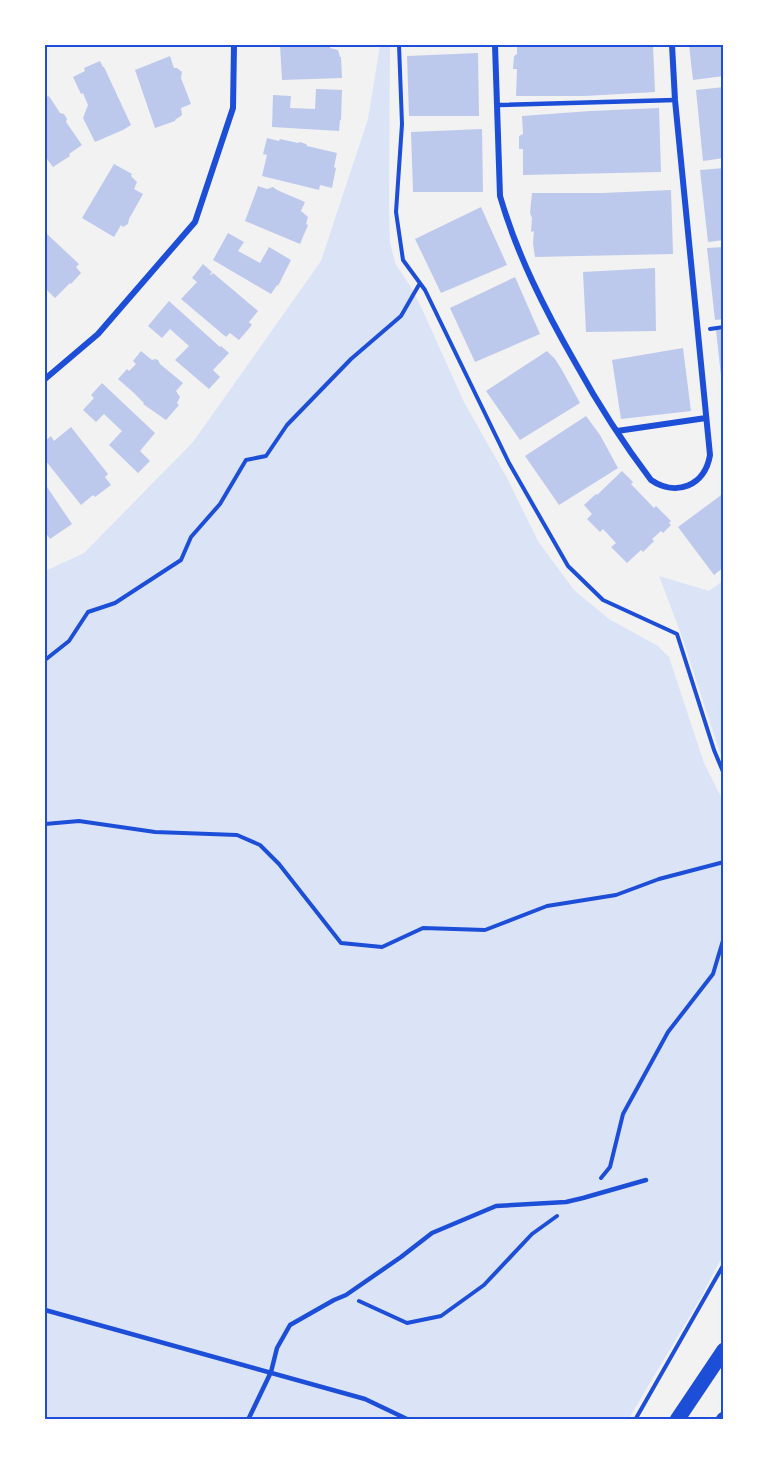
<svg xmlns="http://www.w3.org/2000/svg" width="769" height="1465" font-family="'Space Grotesk',sans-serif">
<rect width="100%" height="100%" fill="#f2f2f2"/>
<path fill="#dbe4f7" d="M380 45H390L389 205 390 243 396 265 411 287 422 309 464 402 507 478 538 541 574 590 609 619 658 646 669 657 704 763 724 803V1253L700 1299 628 1420H45V571L84 553 193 442 321 261 368 119Z
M659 576 709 591 724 580V762L719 750 681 634Z"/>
<path fill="#bdc9ec" d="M280 45H330V48L338 50 340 57H341L342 78 282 80Z
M517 45H653L655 92 585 96H516L517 69H513L514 56 517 54Z
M689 45H724V76L693 80Z
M478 53 479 116H409L407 56Z
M170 56 174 68H177L182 72 181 78 191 104 181 108 182 115 175 120V121L155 128 135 70Z
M100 61 103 67H104L131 125 123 130 95 142 83 118 88 105 83 93 81 94 73 77 85 71 84 68Z
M724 87V158L703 161 696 90Z
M316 89 342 90 341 120H340L339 131 272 127 273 95 291 96 290 108 315 109Z
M45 93 48 97 49 96 60 113 64 114 67 119 66 122 82 145 69 154 70 156 53 167 47 159 45 160Z
M659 108 661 172 523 175V149H519V136L523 134 522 116 590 111Z
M482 129 483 192H413L411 132Z
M267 138 279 141 280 139 298 143 300 142 306 144 307 146 337 153 334 167 336 168 332 188 320 185 319 190 262 176 267 155 263 154Z
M114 164 132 174 131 176 137 182 134 189 143 194 129 219 128 224 123 227 121 225 114 237 82 218Z
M724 168V240L708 242 700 170Z
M258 186 267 189 273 187 277 190 305 202 301 211 308 217 306 224 308 225 300 244 245 221Z
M671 190 673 254 535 257 533 243 534 231 531 232 532 218 530 213 532 193H602Z
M481 207 507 265 441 293 415 239Z
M228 233 244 242 238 251 260 263 269 247 291 260 278 286 277 285 271 294 213 260Z
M47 234 79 264 76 267 81 273 71 284 70 283 55 298 45 288V236Z
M724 247V319L715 320 707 248Z
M203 264 212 272 210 274 211 275 213 273 258 311 249 322 252 325 239 340 230 333 226 337 181 299 197 282 192 278Z
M655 268 656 331 586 332 583 272Z
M515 277 540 334 475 362 450 308Z
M169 301 220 347 221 346 229 353 213 370 220 377 209 389 175 360 189 346 170 329 162 338 148 326Z
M716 330H724V385H722Z
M683 348 691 411 621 419 612 360Z
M141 351 152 360 155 359 158 360 160 364 183 383 176 391 180 397 177 403 179 405 166 420 143 404 144 403 134 393 118 379 127 369 129 371 136 364 133 361Z
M547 351 555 359 562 370 580 403 520 440 486 391Z
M102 383 155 433 140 451 150 461 138 473 109 445 122 431 104 414 96 422 83 410 94 398 91 395Z
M586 416 600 435 618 468 559 505 525 456Z
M71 427 108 474 105 477 111 485 95 497 93 495 81 505 45 460 47 457 45 455V441L51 436 54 441Z
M622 471 633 482 631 484 654 508 656 506 671 521 669 523 671 525 663 533 661 531 652 539 654 541 643 552 641 550 627 563 611 547 616 543 603 529 600 532 587 519 592 514 584 505 596 494 597 495Z
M45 484 72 524 50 539 45 532Z
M724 493V567L714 575 678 527Z"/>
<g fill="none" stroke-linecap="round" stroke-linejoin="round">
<path stroke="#1d4ed8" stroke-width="4" d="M399 45 402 124 396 212 403 260 425 290 509 463 568 566 603 600 677 634 714 750 724 774
M710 329 724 327
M45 660 69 641 88 612 115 603 181 560 191 537 220 504 246 460 266 456 287 425 351 359 401 316 420 283
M45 824 79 821 155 832 237 835 260 845 279 864 341 943 382 947 423 928 485 930 547 906 616 895 659 879 724 862
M601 1178 610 1167 623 1114 668 1032 713 974 724 937
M359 1301 407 1323 441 1316 484 1285 532 1234 557 1216
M635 1420 724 1264"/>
<path stroke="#1d4ed8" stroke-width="4.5" d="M497 105 675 100
M45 1310 365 1399 409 1420
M248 1420 271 1372 277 1348 290 1325 334 1300 346 1295 401 1257 432 1233 496 1206 566 1202 583 1198 646 1180"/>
<path stroke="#1d4ed8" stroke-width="6" d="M495 45 500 196C517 255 545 310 576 364 598 404 623 443 651 480 676 497 705 486 710 455L675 100 672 45
M45 379 98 334 195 222 233 108 234 45
M617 431 706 418"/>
<path stroke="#1d4ed8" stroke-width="15" d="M677 1420 724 1350
M723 1420 724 1419"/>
</g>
<rect width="769" height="1465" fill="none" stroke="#ffffff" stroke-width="93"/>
<rect x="46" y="46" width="676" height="1372" fill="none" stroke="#1d4ed8" stroke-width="2"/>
</svg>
